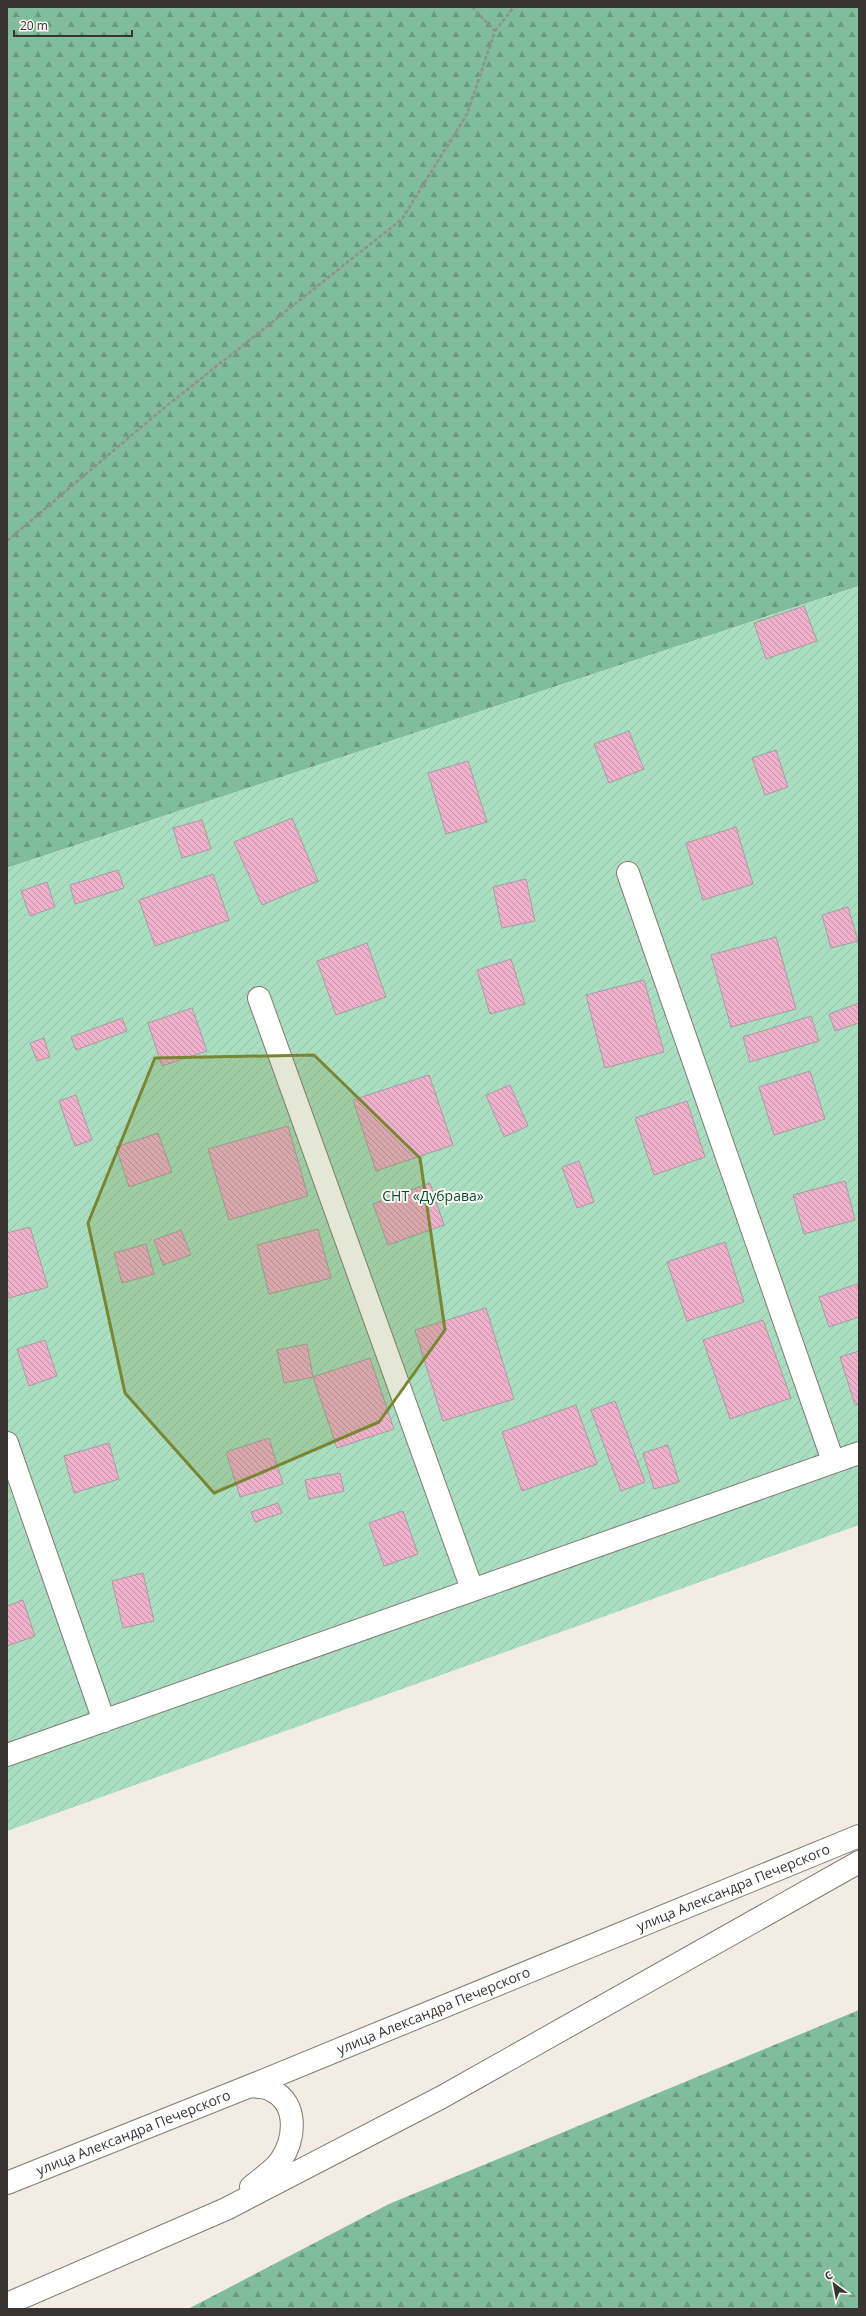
<svg xmlns="http://www.w3.org/2000/svg" width="866" height="2316" font-family="'Open Sans',sans-serif">
<defs>
<pattern id="forest-firs" width="22" height="20" patternUnits="userSpaceOnUse"><rect width="22" height="20" fill="#81bd9c"/><path d="M5 1l3.5 6h-7zM16 11l3.5 6h-7z" fill="#6a9a80"/></pattern>
<pattern id="garden-furrows" width="10" height="10" patternUnits="userSpaceOnUse"><rect width="10" height="10" fill="#a9dfc0"/><path d="M-1 1l2-2M0 10L10 0M9 11l2-2" fill="none" stroke="#92c0a5"/></pattern>
<pattern id="building-back-hatch" width="6" height="6" patternUnits="userSpaceOnUse"><rect width="6" height="6" fill="#eeb1cb"/><path d="M-1 5l2 2M0 0l6 6M5-1l2 2" fill="none" stroke="#c291a5"/></pattern>
</defs>
<rect width="100%" height="100%" fill="#f2ece4"/>
<path fill="url(#forest-firs)" d="M7 7H859V586L7 868Z
M859 2010V2309H188L389 2204Z"/>
<path fill="url(#garden-furrows)" d="M859 586V1525L7 1831V868Z"/>
<path fill="url(#building-back-hatch)" stroke="#a79da1" d="M804 606 817 641 766 659 754 623Z
M629 731 644 769 609 783 594 744Z
M776 750 788 787 765 795 752 758Z
M468 761 487 822 446 834 428 773Z
M292 818 318 881 262 905 234 842Z
M202 820 211 849 182 858 173 828Z
M736 827 753 884 703 900 686 843Z
M118 870 124 888 75 904 70 885Z
M213 874 229 920 155 946 139 900Z
M526 879 535 921 502 928 493 887Z
M47 882 55 907 30 916 21 891Z
M848 907 858 941 831 948 822 915Z
M776 937 796 1009 731 1027 711 955Z
M367 943 386 997 336 1015 317 961Z
M511 959 525 1004 490 1014 477 970Z
M644 980 664 1052 605 1068 586 995Z
M859 1003V1023L835 1031 829 1014Z
M192 1008 207 1051 162 1066 148 1023Z
M811 1016 819 1041 750 1062 743 1037Z
M122 1018 127 1031 76 1050 71 1037Z
M44 1038 50 1057 37 1061 30 1043Z
M810 1071 825 1119 774 1135 759 1087Z
M429 1075 453 1145 376 1171 353 1100Z
M510 1085 528 1126 504 1137 486 1095Z
M76 1095 92 1140 75 1146 59 1101Z
M687 1101 705 1157 654 1175 635 1118Z
M288 1126 308 1196 229 1220 208 1149Z
M158 1133 172 1172 129 1187 116 1147Z
M579 1161 594 1202 577 1208 562 1167Z
M845 1181 855 1220 804 1234 793 1195Z
M430 1183 444 1225 388 1245 373 1204Z
M30 1227 48 1287 9 1298 7 1291V1233Z
M318 1229 331 1278 269 1294 257 1245Z
M181 1230 191 1255 163 1265 154 1240Z
M725 1242 744 1302 687 1321 667 1262Z
M146 1244 154 1274 122 1283 114 1253Z
M857 1284 859 1291V1317L829 1327 819 1297Z
M486 1308 514 1399 443 1421 415 1330Z
M763 1320 791 1398 730 1419 703 1340Z
M45 1340 57 1376 29 1386 17 1349Z
M307 1344 313 1377 284 1383 277 1350Z
M859 1351V1404L855 1405 840 1357Z
M370 1358 394 1429 337 1448 313 1377Z
M615 1401 645 1482 621 1491 591 1410Z
M576 1405 597 1464 522 1491 502 1432Z
M269 1438 283 1484 240 1497 226 1452Z
M109 1443 119 1479 74 1493 64 1456Z
M668 1445 679 1482 654 1489 643 1453Z
M340 1473 344 1491 309 1499 305 1480Z
M278 1503 282 1513 255 1522 251 1512Z
M403 1511 418 1554 384 1566 369 1523Z
M143 1573 154 1621 123 1628 112 1581Z
M23 1600 35 1636 7 1646V1606Z"/>
<g fill="none" stroke-linecap="round" stroke-linejoin="round">
<defs>
<path id="minor" d="M628 873 833 1461
M259 998 472 1589
M7 1443 104 1721
M7 1755 859 1453
M250 2086C257 2087 266 2087 271 2090 299 2103 295 2139 281 2160 275 2170 260 2179 251 2187
M7 2304 226 2209 442 2097 859 1862"/>
<g id="major">
<path id="s1" d="M7 2183 250 2086 859 1836"/>
</g>
</defs>
<use href="#minor" stroke="#817b75" stroke-width="24"/>
<use href="#major" stroke="#817b75" stroke-width="24"/>
<path stroke="#94908a" stroke-width="2.5" stroke-dasharray="4 2" stroke-linecap="butt" d="M495 31 514 7
M7 541 159 412 402 219 467 114 495 31 472 7"/>
<use href="#minor" stroke="#fff" stroke-width="22"/>
<use href="#major" stroke="#fff" stroke-width="22"/>
</g>
<path fill="#7a8633" fill-opacity="0.2" stroke="#7a8633" stroke-width="3" stroke-linejoin="round" d="M314 1055 420 1158 445 1330 379 1422 214 1493 125 1393 88 1223 155 1058Z"/>
<g text-anchor="middle" stroke-width="4" stroke-linejoin="round" paint-order="stroke">
<g font-size="14" fill="#015132" stroke="#fff9f3">
<text x="433" y="1201">СНТ «Дубрава»</text>
</g>
<g font-size="14" fill="#373431" stroke="#fff9f3">
<text dy="5" stroke="none"><textPath href="#s1" startOffset="784">улица Александра Печерского</textPath></text>
<text dy="5" stroke="none"><textPath href="#s1" startOffset="460">улица Александра Печерского</textPath></text>
<text dy="5" stroke="none"><textPath href="#s1" startOffset="136">улица Александра Печерского</textPath></text>
</g>
</g>
<rect width="866" height="2316" fill="none" stroke="#373431" stroke-width="16"/>
<g transform="translate(834 2284) rotate(328)" stroke="#fff9f3" stroke-width="3" paint-order="stroke">
<path d="M0-3L7 15L0 10L-7 15Z" fill="#373431"/>
<text y="-6" font-size="11" font-weight="bold" text-anchor="middle" fill="#373431">С</text>
</g>
<path d="M14 30v6h118v-6" fill="none" stroke="#373431" stroke-width="2"/>
<text x="20" y="30" font-size="12" fill="#373431" stroke="#fff9f3" stroke-width="3" paint-order="stroke">20 m</text>
</svg>
